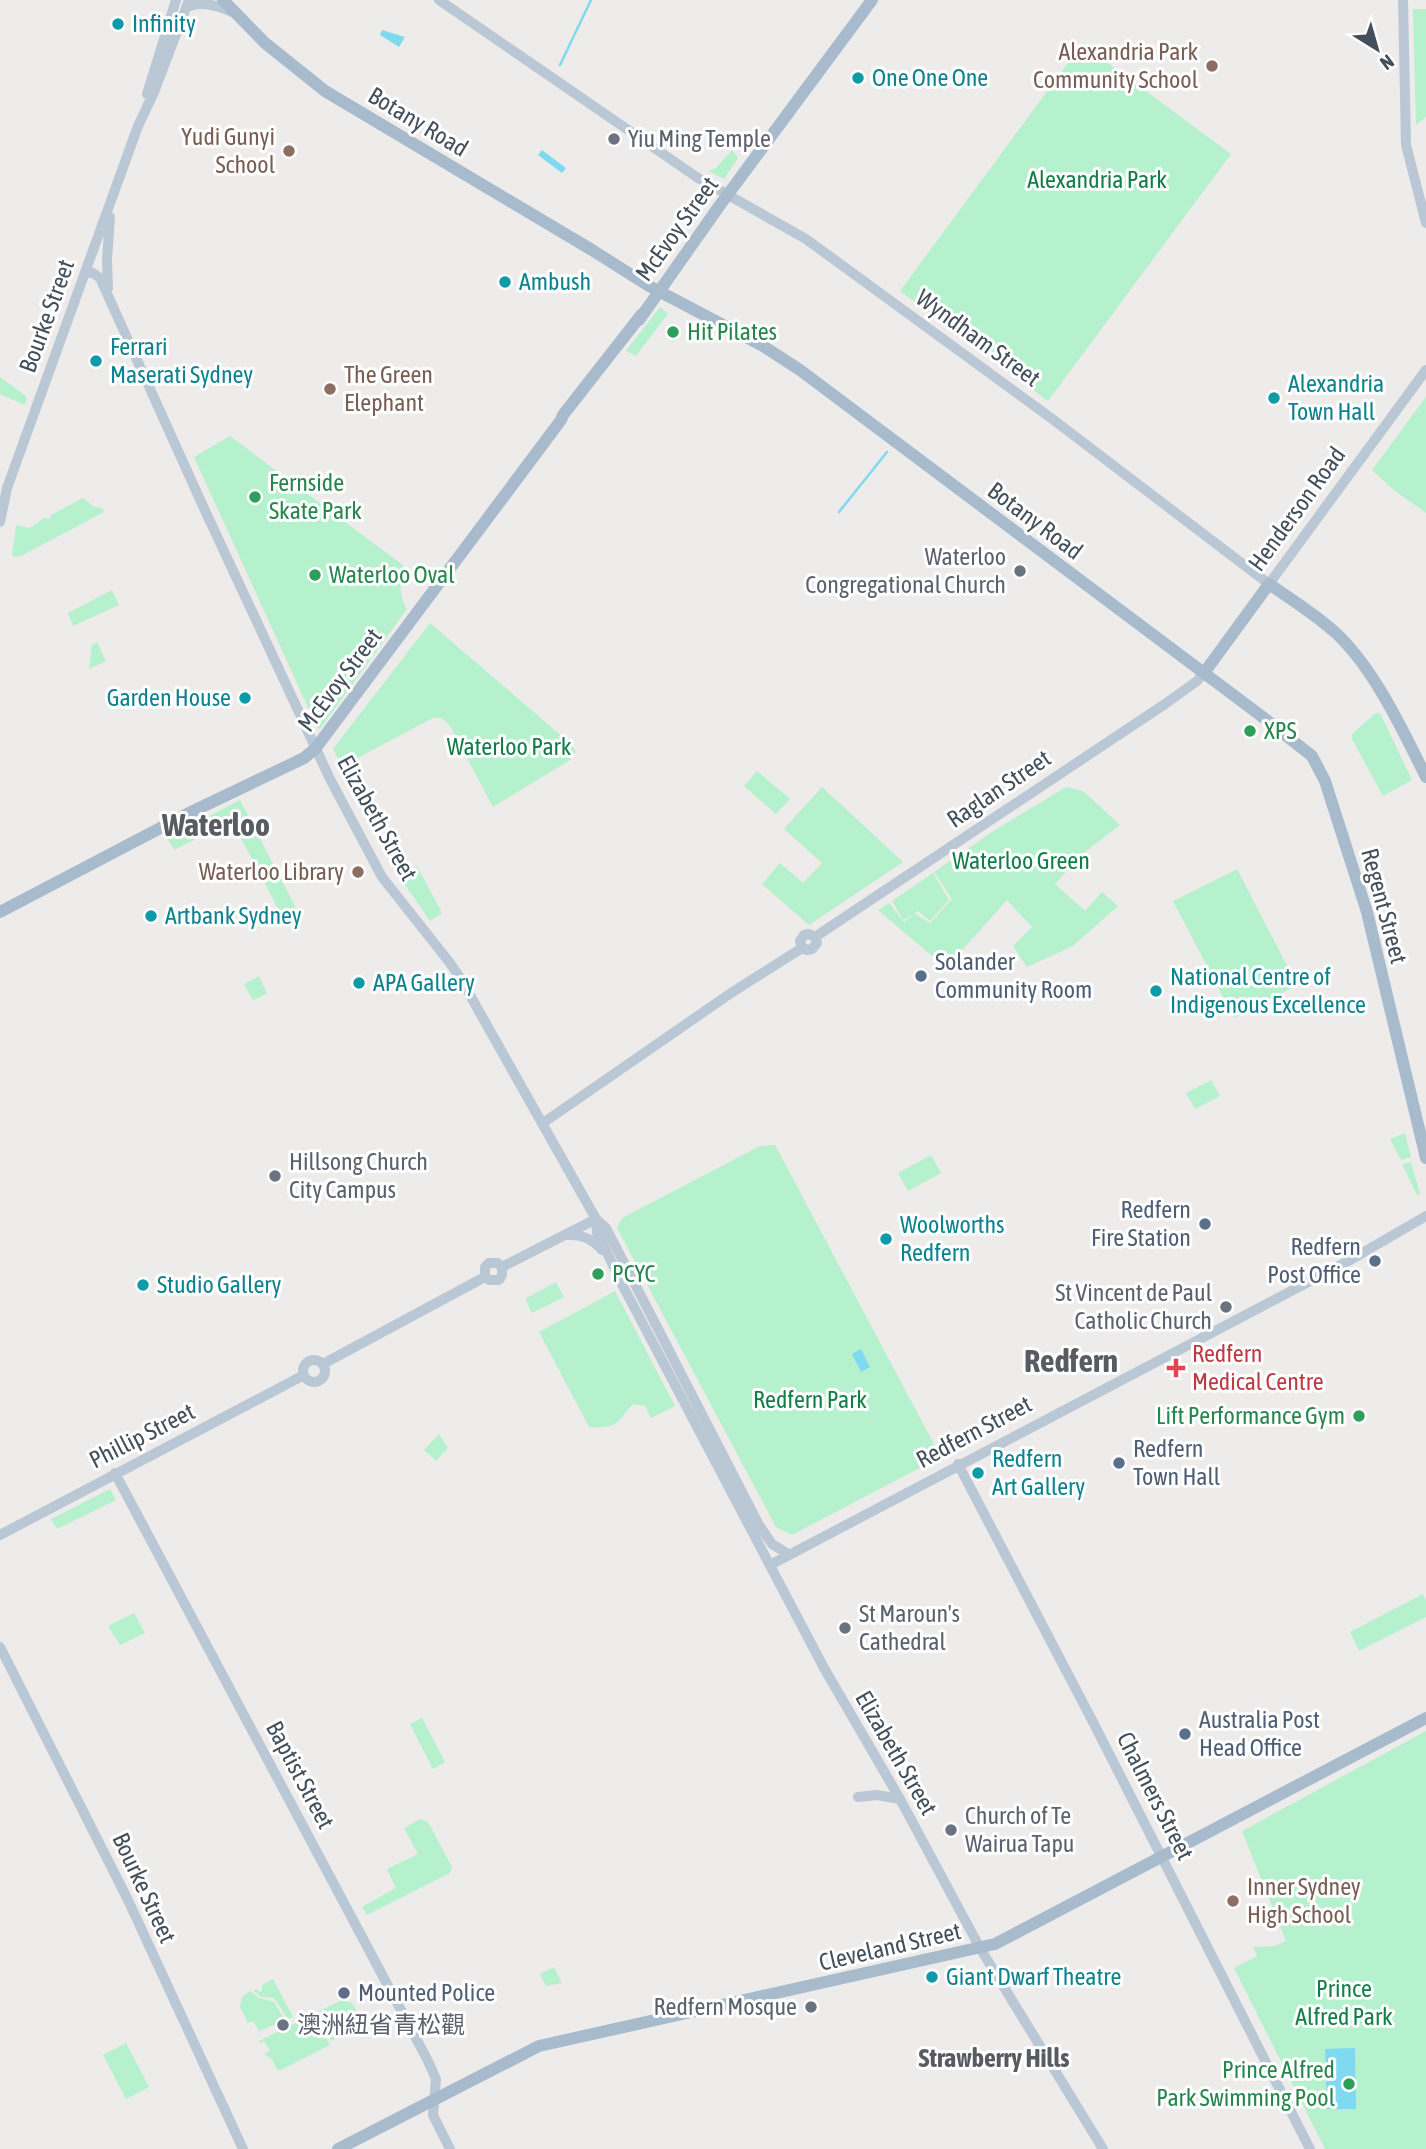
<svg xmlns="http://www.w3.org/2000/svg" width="1426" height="2149" font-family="'Asap Condensed','Noto Sans SC',sans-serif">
<rect width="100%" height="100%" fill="#eeebeb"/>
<path fill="#b5f1cc" d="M1413 9H1426V117L1416 125Z
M1082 44 1231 154 1048 401 900 291Z
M732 150 738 158 724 179 709 171 716 168Z
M660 307 668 314 636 356 626 351Z
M0 377 27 397 25 405 0 394Z
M1426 397V513L1395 491 1372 470Z
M230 436 404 566C400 583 398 594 407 609L320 729 317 727 194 457Z
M83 498 94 507 102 508 104 512 19 557 12 556 16 525 30 528 44 518 50 519 51 515Z
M112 590 119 605 73 626 68 613Z
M430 623 565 739 576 751 570 760 493 807 450 726 442 718H433L342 766 333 749Z
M97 642 106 661 89 669 92 645Z
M1376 713H1380L1412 780 1383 796 1352 739V734Z
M757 771 790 799 776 814 744 786Z
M822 787 903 862 809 925 762 884 780 863 803 883 822 863 784 829Z
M1066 787 1083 791 1120 825 1081 855 1055 884 1085 911 1102 892 1118 906 1073 946 1027 967 1013 946 1032 927 1007 900 946 968 878 910 889 903 904 922 914 914 903 920 892 901 933 873 949 900 930 921 918 911 914 913 930 923 952 899 934 872 995 830Z
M240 800 298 912 284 920 232 821 174 850 167 838Z
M417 866 442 913 430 921 399 876Z
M1237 869 1297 985 1234 1018 1173 901Z
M259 976 267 994 253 1000 244 984Z
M1211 1080 1220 1096 1195 1109 1186 1093Z
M1405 1133 1411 1157 1401 1160 1390 1139Z
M775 1145 936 1448 931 1462 792 1535 776 1527 617 1228 622 1218 760 1146Z
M931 1155 941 1173 908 1191 898 1173Z
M1411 1162 1420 1194 1417 1195 1403 1166V1164Z
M556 1282 564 1297 532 1313 525 1299Z
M615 1291 675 1406 651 1418 645 1406 634 1404C627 1409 627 1411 622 1417 615 1428 601 1428 589 1427L539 1332Z
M439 1434 448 1448 436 1461 424 1450Z
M110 1489 116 1500 57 1529 51 1519Z
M1423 1594 1426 1600V1617L1359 1651 1350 1632Z
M134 1613 145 1633 120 1645 108 1626Z
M422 1718 445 1762 433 1769 410 1724Z
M1426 1731V2149H1325L1234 1968 1257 1956 1253 1947 1275 1946 1286 1941 1242 1831Z
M420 1819 428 1822 452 1867 450 1873 367 1915 362 1907 396 1888 387 1869 418 1854 404 1828Z
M554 1967 562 1983 546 1986 540 1974Z
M273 1979 293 2017 288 2019 274 1998 261 1997 253 1990 257 1989 259 1992 262 1991V1985Z
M250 1991 259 1998 274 2002 285 2020 253 2034 259 2031 253 2021 248 2023 240 2007 242 1997Z
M342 2000 352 2003 363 2023 358 2025 359 2029 356 2031 345 2011 319 2025 330 2045 281 2070H277L272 2059 264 2054 270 2051 264 2041 259 2043V2041Z
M344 2014 353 2030 348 2032 346 2029 334 2035 335 2039 331 2041 322 2025Z
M126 2043 149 2087 126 2099 103 2055Z"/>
<path fill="#7fdaf1" d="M382 30 405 37 399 47 380 35Z
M542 150 566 168 562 173 538 155Z
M861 1349 870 1367 861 1372 852 1354Z
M1355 2048 1356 2109H1327L1325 2049Z"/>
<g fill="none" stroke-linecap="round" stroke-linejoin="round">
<path stroke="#7fdaf1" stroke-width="2.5" d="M560 65 591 0
M839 512 887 452"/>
<path stroke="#bac7d4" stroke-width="10" d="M439 0 698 178 806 239 1051 418 1269 584 1426 370
M1403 0 1406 145 1426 223
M186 8C200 0 217 5 232 12
M147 94 176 0
M85 273H93L100 278 202 504 330 779 382 877 450 963 462 981 596 1219 606 1228 759 1525 772 1544 788 1554
M108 288 107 260 110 217
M0 522 7 488 138 126 154 92 189 0
M815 937 1165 704 1197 681 1204 673
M802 948 800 941 804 935 809 934 815 937
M802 948 807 950 812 949 817 943 815 937
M543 1123 731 993 802 948
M596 1219 597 1232 624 1288 824 1668 900 1799 980 1948 1103 2149
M567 1235C582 1234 593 1239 602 1250
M502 1267 596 1219
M485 1276 489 1280H499L502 1275V1267
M303 1371a11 11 0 1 1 22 0a11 11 0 1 1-22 0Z
M323 1364 481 1279 485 1276V1267L489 1263H497L502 1267
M958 1464 1093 1722 1310 2149
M115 1473 427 2059 436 2079 433 2115 450 2149
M0 1535 304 1375
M770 1565 1352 1259 1426 1216
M0 1647 127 1898 243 2149
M858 1797 877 1795 900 1799"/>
<path stroke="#a8bbcd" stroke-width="12" d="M223 0 265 43 325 91 592 250 649 286 763 346 800 370 1260 715 1312 756 1325 781 1367 912 1426 1158
M639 320 720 205 872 0
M1204 673 1269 584C1292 600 1318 616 1338 635 1376 672 1403 731 1426 777
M0 912 187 814 304 758 315 749 561 420 563 415 642 314
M338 2149 539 2046 995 1944 1426 1718"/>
</g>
<g fill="#0f9aa8" stroke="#fff" stroke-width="2.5">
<circle cx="118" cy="24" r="7"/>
<circle cx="858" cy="78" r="7"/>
<circle cx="505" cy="282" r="7"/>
<circle cx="96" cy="361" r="7"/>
<circle cx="1274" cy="398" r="7"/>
<circle cx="245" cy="698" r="7"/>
<circle cx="151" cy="916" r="7"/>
<circle cx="359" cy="983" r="7"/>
<circle cx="1156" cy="991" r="7"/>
<circle cx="886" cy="1239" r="7"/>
<circle cx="143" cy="1285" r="7"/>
<circle cx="978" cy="1473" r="7"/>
<circle cx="932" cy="1977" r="7"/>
</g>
<g fill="#8d6e63" stroke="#fff" stroke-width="2.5">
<circle cx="1212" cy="66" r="7"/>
<circle cx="289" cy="151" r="7"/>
<circle cx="330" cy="389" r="7"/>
<circle cx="358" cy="872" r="7"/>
<circle cx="1233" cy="1901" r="7"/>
</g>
<g fill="#6b7280" stroke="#fff" stroke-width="2.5">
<circle cx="614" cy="139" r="7"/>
<circle cx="1020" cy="571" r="7"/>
<circle cx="275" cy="1176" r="7"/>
<circle cx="1226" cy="1307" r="7"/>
<circle cx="845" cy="1628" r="7"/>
<circle cx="951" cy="1830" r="7"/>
<circle cx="811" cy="2007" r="7"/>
<circle cx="283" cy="2025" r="7"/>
</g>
<g fill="#2e9e5b" stroke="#fff" stroke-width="2.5">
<circle cx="673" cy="332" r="7"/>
<circle cx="255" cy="497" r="7"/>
<circle cx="315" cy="575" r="7"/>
<circle cx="1250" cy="731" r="7"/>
<circle cx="598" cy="1274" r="7"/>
<circle cx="1359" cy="1416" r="7"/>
<circle cx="1349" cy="2084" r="7"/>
</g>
<g fill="#5c6f8a" stroke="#fff" stroke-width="2.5">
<circle cx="921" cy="976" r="7"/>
<circle cx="1205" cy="1224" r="7"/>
<circle cx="1375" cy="1261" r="7"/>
<circle cx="1119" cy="1463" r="7"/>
<circle cx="1185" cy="1734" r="7"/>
<circle cx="344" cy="1993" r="7"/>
</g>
<path fill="#e0444e" stroke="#fff" stroke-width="2.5" d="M1172.5 1357.5h7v7h7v7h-7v7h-7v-7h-7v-7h7z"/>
<g text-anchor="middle" stroke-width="6" stroke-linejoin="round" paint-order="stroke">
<g font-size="24" fill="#0d838f" stroke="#fff" text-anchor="start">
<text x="132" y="32">Infinity</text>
<text x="872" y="86">One One One</text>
<text x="519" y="290">Ambush</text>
<text x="110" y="355">Ferrari<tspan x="110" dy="28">Maserati Sydney</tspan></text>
<text x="1288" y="392">Alexandria<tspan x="1288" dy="28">Town Hall</tspan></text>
<text x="231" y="706" text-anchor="end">Garden House</text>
<text x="165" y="924">Artbank Sydney</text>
<text x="1170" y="985">National Centre of<tspan x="1170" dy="28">Indigenous Excellence</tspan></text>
<text x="373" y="991">APA Gallery</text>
<text x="900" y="1233">Woolworths<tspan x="900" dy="28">Redfern</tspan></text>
<text x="157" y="1293">Studio Gallery</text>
<text x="992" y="1467">Redfern<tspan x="992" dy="28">Art Gallery</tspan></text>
<text x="946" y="1985">Giant Dwarf Theatre</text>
</g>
<g font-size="24" fill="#785e54" stroke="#fff" text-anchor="end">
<text x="1198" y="60">Alexandria Park<tspan x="1198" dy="28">Community School</tspan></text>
<text x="275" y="145">Yudi Gunyi<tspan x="275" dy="28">School</tspan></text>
<text x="344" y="383" text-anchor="start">The Green<tspan x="344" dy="28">Elephant</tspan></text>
<text x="344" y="880">Waterloo Library</text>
<text x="1247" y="1895" text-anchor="start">Inner Sydney<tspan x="1247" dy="28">High School</tspan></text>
</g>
<g font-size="24" fill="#434f5a" stroke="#fff">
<text transform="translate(418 122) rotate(31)" y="8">Botany Road</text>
<text transform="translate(677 229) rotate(-54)" y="8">McEvoy Street</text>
<text transform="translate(47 316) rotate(-70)" y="8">Bourke Street</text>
<text transform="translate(978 338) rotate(36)" y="8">Wyndham Street</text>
<text transform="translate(1297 509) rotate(-54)" y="8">Henderson Road</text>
<text transform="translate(1035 521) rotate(37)" y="8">Botany Road</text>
<text transform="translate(340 680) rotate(-53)" y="8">McEvoy Street</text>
<text transform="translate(999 789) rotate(-34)" y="8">Raglan Street</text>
<text transform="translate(377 818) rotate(61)" y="8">Elizabeth Street</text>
<text transform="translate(1384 906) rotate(75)" y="8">Regent Street</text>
<text transform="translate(974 1432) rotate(-28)" y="8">Redfern Street</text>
<text transform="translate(142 1436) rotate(-27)" y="8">Phillip Street</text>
<text transform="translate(896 1753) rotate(60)" y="8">Elizabeth Street</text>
<text transform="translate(300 1775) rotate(62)" y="8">Baptist Street</text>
<text transform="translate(1155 1796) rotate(63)" y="8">Chalmers Street</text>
<text transform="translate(144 1888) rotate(65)" y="8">Bourke Street</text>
<text transform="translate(890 1947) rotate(-13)" y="8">Cleveland Street</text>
</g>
<g font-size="24" fill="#5b616d" stroke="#fff" text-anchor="start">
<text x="628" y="147">Yiu Ming Temple</text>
<text x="1006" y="565" text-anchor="end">Waterloo<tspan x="1006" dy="28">Congregational Church</tspan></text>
<text x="289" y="1170">Hillsong Church<tspan x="289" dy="28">City Campus</tspan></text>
<text x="1212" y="1301" text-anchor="end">St Vincent de Paul<tspan x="1212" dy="28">Catholic Church</tspan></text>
<text x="859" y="1622">St Maroun's<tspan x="859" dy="28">Cathedral</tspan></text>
<text x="965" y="1824">Church of Te<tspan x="965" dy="28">Wairua Tapu</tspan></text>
<text x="797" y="2015" text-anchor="end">Redfern Mosque</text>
<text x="297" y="2033">澳洲紐省青松觀</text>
</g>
<g font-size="24" fill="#117e47" stroke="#fff">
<text x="1097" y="188">Alexandria Park</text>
<text x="509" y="755">Waterloo Park</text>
<text x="1021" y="869">Waterloo Green</text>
<text x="810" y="1408">Redfern Park</text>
<text x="1344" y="1997">Prince<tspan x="1344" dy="28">Alfred Park</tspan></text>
</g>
<g font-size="24" fill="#27864d" stroke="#fff" text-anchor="start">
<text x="687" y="340">Hit Pilates</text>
<text x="269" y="491">Fernside<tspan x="269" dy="28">Skate Park</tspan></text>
<text x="329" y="583">Waterloo Oval</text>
<text x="1264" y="739">XPS</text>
<text x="612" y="1282">PCYC</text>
<text x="1345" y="1424" text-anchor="end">Lift Performance Gym</text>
<text x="1335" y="2078" text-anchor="end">Prince Alfred<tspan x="1335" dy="28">Park Swimming Pool</tspan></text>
</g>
<g font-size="24" fill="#4e5e75" stroke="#fff" text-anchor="start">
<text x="935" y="970">Solander<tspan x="935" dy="28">Community Room</tspan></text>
<text x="1191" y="1218" text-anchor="end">Redfern<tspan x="1191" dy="28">Fire Station</tspan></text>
<text x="1361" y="1255" text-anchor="end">Redfern<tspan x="1361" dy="28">Post Office</tspan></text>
<text x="1133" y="1457">Redfern<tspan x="1133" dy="28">Town Hall</tspan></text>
<text x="1199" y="1728">Australia Post<tspan x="1199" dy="28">Head Office</tspan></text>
<text x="358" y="2001">Mounted Police</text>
</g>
<g font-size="24" fill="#be3a42" stroke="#fff" text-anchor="start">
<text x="1192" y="1362">Redfern<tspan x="1192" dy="28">Medical Centre</tspan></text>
</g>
<g font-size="26" font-weight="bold" fill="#585c61" stroke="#fff">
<text x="994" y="2067">Strawberry Hills</text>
</g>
<g font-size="32" font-weight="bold" fill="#585c61" stroke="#fff">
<text x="216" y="836">Waterloo</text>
<text x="1071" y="1372">Redfern</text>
</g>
</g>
<g transform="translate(1377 49) rotate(143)" stroke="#ffffff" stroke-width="5" paint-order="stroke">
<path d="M0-5L12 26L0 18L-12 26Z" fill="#434f5a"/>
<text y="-10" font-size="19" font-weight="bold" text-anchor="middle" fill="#434f5a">N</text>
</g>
</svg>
